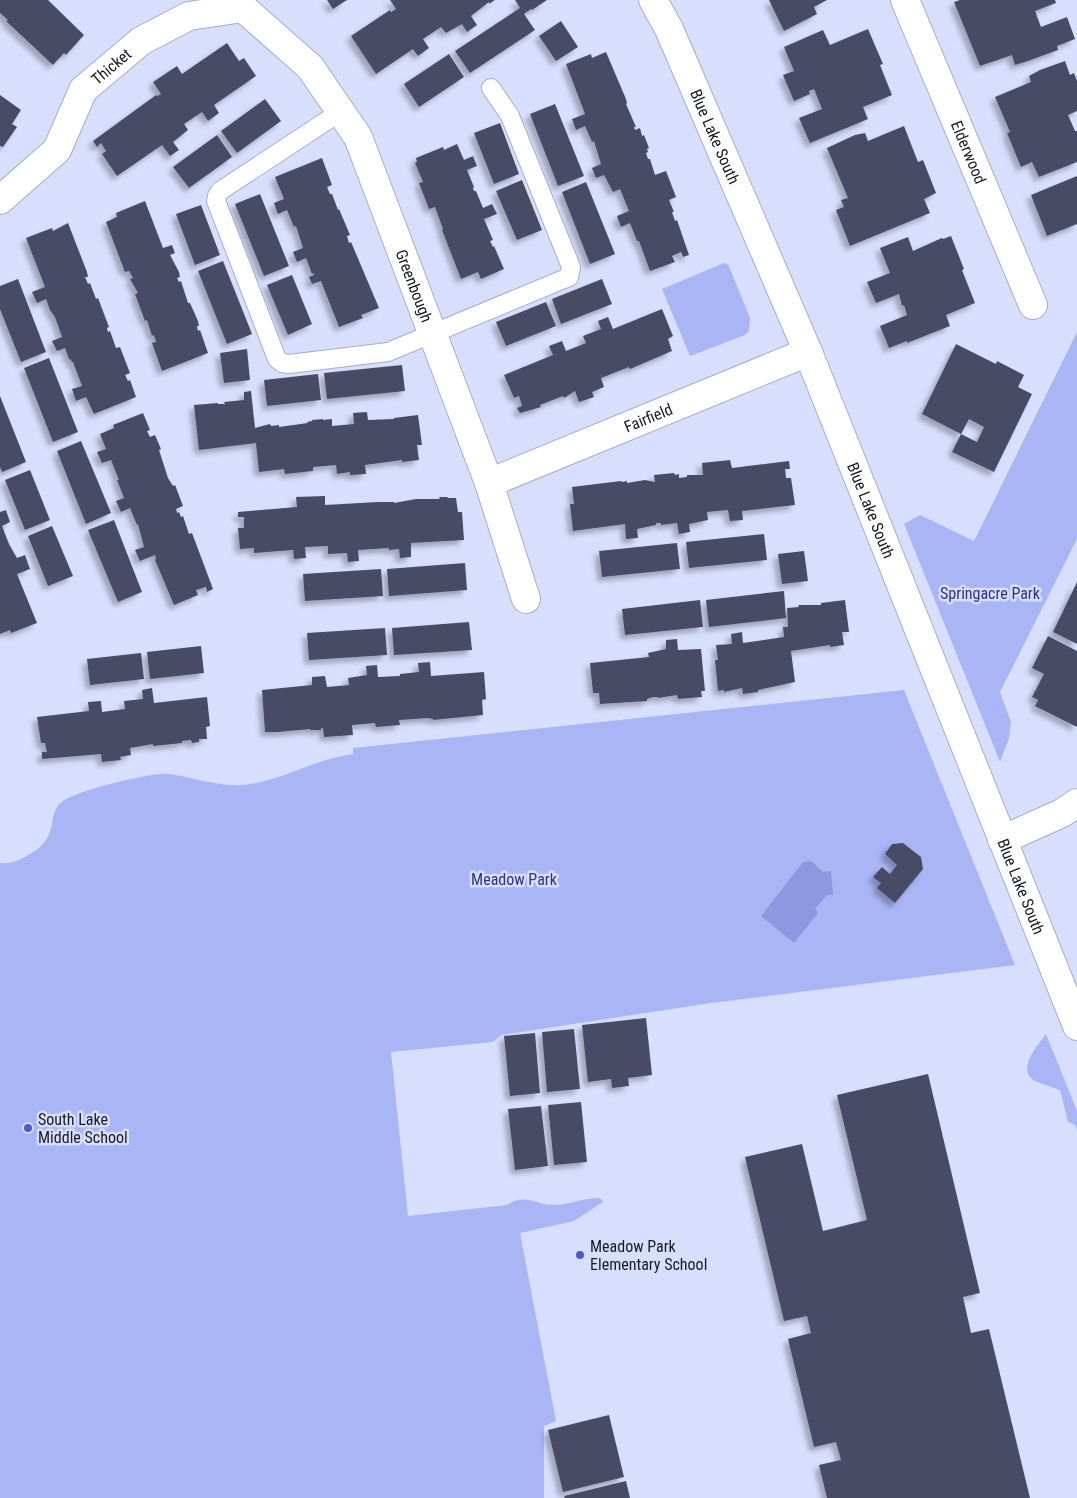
<svg xmlns="http://www.w3.org/2000/svg" width="1077" height="1498" font-family="'Roboto Condensed',sans-serif">
<defs>
<filter id="shadow"><feDropShadow dx="-4.5" dy="4.5" stdDeviation="2.5" flood-color="#0004"/></filter>
</defs>
<rect width="100%" height="100%" fill="#d8dffd"/>
<path fill="#a9b5f4" d="M724 263 728 264 750 318 749 331 745 335 690 356 662 289Z
M1077 332V539L1000 692 1011 722 1009 738 1000 762 904 524 920 515 974 541Z
M904 690 1015 965 711 1003 501 1035 493 1042 391 1052 408 1216 507 1205C524 1193 534 1204 553 1205 569 1205 583 1198 600 1198L603 1202 574 1221 520 1233 556 1421 544 1426V1498H0V863C10 864 17 861 25 857 33 852 41 848 46 840 57 823 47 807 70 797 94 787 120 781 146 776 153 775 162 773 169 774 192 777 220 787 244 785 281 781 315 759 353 754V748Z
M1046 1034 1077 1111V1131L1075 1125 1068 1122 1060 1090C1052 1087 1044 1085 1037 1082 1014 1072 1037 1046 1046 1034Z"/>
<path fill="#8c98e0" d="M811 861 823 872 831 871 833 895H827L815 909 818 913 794 943 761 916 803 862Z"/>
<path fill="#474c65" fill-rule="evenodd" filter="url(#shadow)" d="M0 0H48L84 35 66 55 64 53 53 65 6 21 8 20 0 13Z
M327 0H347L333 9Z
M390 0H495L489 4V2L471 16 477 25 467 32 462 24 446 33 441 27 423 39 429 48 418 56 413 49 376 74 351 36 390 10 391 12 396 9Z
M515 0H547L532 10 531 9 524 14 535 30 470 73 455 51 520 8Z
M769 0H827L814 7 817 14 784 31Z
M960 0H1055L1056 3 1035 11 1041 27 1067 17 1075 39 1057 46 1058 50 1025 62 1015 65 1012 55 980 66 954 2Z
M561 21 578 47 556 61 539 36Z
M868 29 883 64 880 65 892 95 863 107 868 119 810 143 799 118 822 109 814 89 809 91 810 94 794 101 783 75 794 71 784 47 823 30 830 45Z
M227 43 239 61 244 58 256 76 214 105 219 113 208 121 202 112 184 124 188 130 173 142 179 150 170 156 162 145 117 176 102 154 106 151 101 143 97 147 93 141 141 106 156 95 157 96 161 94 153 82 177 66 182 74Z
M606 52 626 99 627 103 626 104 636 127H634L635 130 640 128 642 136 644 135 649 148 647 149 648 152 646 153 648 159H650L655 175 666 171 676 197 669 200 674 212H672L675 221 677 220 689 255 683 257 681 252 672 256 675 262 650 271 639 241H637L630 223 621 227 617 216 629 211 620 189 613 192 604 175 596 178 592 168 601 164 594 141 592 142 585 126 576 130 572 119 585 114 566 64 591 54 592 58Z
M449 54 464 77 419 107 404 84Z
M1065 61 1070 75 1074 73 1077 81V111L1068 115 1075 131H1077V162L1039 177 1032 162 1021 167 1007 133 1010 132 995 97 1031 82 1029 76 1040 70Z
M0 95 21 110 12 124 17 127 3 147 0 146Z
M265 99 281 121 237 153 221 131Z
M555 104 584 176 558 186 530 114Z
M500 123 519 174 494 184 474 133Z
M904 126 918 162 923 160 936 193 924 199 930 213 850 246 836 210 844 207 841 200 848 198 827 148 855 135 865 133 868 141Z
M217 135 232 157 189 188 173 167Z
M457 144 464 160 473 156 477 166 467 170 474 187 473 188 474 191H476L483 208 492 204 497 214 484 219 493 240 490 241 493 247 494 246 504 269 481 279 478 272 461 279 442 230 443 229 435 207 429 209 419 183 423 182 415 163 417 162 416 158 443 147 444 150Z
M322 158 332 185 327 187 330 194H332L338 210 339 209 350 235 347 236 349 243 351 242 379 308 361 315 363 318 339 327 321 281 312 284 309 277 314 275V273L312 274 306 258 297 262 293 252 303 248 296 226 294 227 287 210 278 214 274 203 284 199 275 177Z
M1077 176V224L1047 236 1031 195Z
M522 180 542 230 517 240 496 191Z
M586 182 615 254 590 264 562 192Z
M260 194 289 266 264 276 235 204Z
M145 201 163 248 172 245 175 253 170 255 179 272 180 277 177 278 179 282 181 281 188 303H190L198 321 199 326H197L198 331 200 330 208 353 162 371 152 343 156 342 154 335 152 336 147 320 145 321 135 294 138 293 130 279 133 278 129 271 125 272 106 222 117 217 116 213Z
M201 205 220 255 195 265 176 214Z
M68 223 87 272 88 277H85L88 284 90 283 96 299 98 298 109 327 107 328 108 332 110 331 116 348 120 347 130 373 125 375 128 381 130 380 136 397 94 414 86 397 76 401 72 389 82 386 73 362H72L70 359H69L65 348 57 351 52 341 62 337 55 317 50 310 46 299 37 303 32 292 45 287 26 238 52 228 53 231Z
M951 236 964 269 962 270 975 303 946 315 950 326 907 343V341L889 348 880 326 907 315 904 305 902 306 899 294 876 303 867 282 890 273 880 248 908 237 913 251 942 238 943 239Z
M223 261 252 334 227 344 198 271Z
M292 275 312 324 288 335 267 285Z
M18 279 46 352 21 362 0 309V286Z
M602 279 612 304 561 324 552 299Z
M546 302 556 326 506 346 496 322Z
M662 309 673 336 668 339 672 351 630 369 629 367 601 378 604 387 592 392 594 397 579 402 575 391 564 398 563 396 540 405 541 407 520 413 517 408 522 406 519 396 514 398 504 375 553 355 549 346 562 341 566 351 586 343 583 336 601 329 598 321 608 317 613 329Z
M956 344 996 364 997 361 1024 375 1018 387 1032 394 994 472 952 452 961 434 922 414ZM969 419 984 427 977 442 961 434Z
M247 349 250 380 224 383 220 353Z
M49 358 78 432 53 442 24 368Z
M402 365 405 391 327 399 324 373Z
M318 374 321 400 267 406 264 380Z
M251 391 255 428 270 424 271 426 279 425V427L308 423 307 422 312 421V420L323 419V420L332 419V426L354 424 353 413 367 412 368 420 394 419V418L418 415 422 445H417L419 460 402 462V460L365 465 366 474 350 475V472L337 474 336 465 313 467V471L285 474 284 469 259 472 256 443 199 450 194 405 218 403V404H225L224 402 244 400V392Z
M0 396 26 462 2 472 0 467Z
M143 413 150 430 147 431 150 437 155 435 161 449 159 450 168 478 173 486 175 485 183 506 176 509 177 513 179 512 181 517 183 516 189 534 192 533 213 589 207 592 206 587 196 590 198 595 174 605 155 560 156 559 155 555 140 561 135 550 144 547 138 524 137 525 130 508 121 512 116 501 124 498 117 480H119L111 460 102 463 97 452 106 449 100 434 114 428 113 425Z
M81 441 111 513 86 524 57 451Z
M730 460 732 468 789 461 790 469H785L786 478H791L795 505 742 511 743 520 730 521 728 510 707 512 708 520 689 524 690 532 679 534 677 523 661 525V523H656V525L637 529 638 538 626 539 625 524 573 531 570 504H574L572 487 621 481 622 482 627 481V483L645 480 655 482 654 475 674 473 675 475 679 474V478L687 477V475H703L702 463Z
M30 470 50 520 25 530 5 480Z
M325 496V505L378 502H394V503L416 499H440L439 497H447L448 498H456L458 512H462L464 540 411 543V557L400 558 399 549 389 550V548L358 550 359 561 348 562 347 553 328 554V546L305 547 306 558 294 559 293 550 254 553V548L240 549 238 528H244V517H238V512L297 507 296 497Z
M6 510 10 522 2 526 9 544 17 558 25 555 30 569 17 574 37 623 11 633 10 630 0 634V512Z
M114 520 142 592 118 602 88 530Z
M52 526 73 576 48 586 28 536Z
M764 534 767 560 689 568 686 542Z
M677 543 680 569 602 577 599 551Z
M804 551 808 581 782 584 778 554Z
M465 563 467 590 389 596 387 569Z
M381 569 383 596 305 601 303 574Z
M1077 582V644L1053 632Z
M784 591 786 618 709 627 706 600Z
M700 600 703 627 625 635 622 609Z
M845 600 849 632H842L844 645 830 647V645L791 651 795 682 758 690V692L743 694 742 688 724 692V690L718 691 715 660H718L716 645 732 644 731 634 742 632 743 643 784 637 783 627H788L787 608 799 607 798 605H821V603Z
M469 622 472 650 394 655 392 628Z
M385 628 387 655 309 660 307 633Z
M1048 636 1077 651V727L1035 706 1038 700 1032 697 1044 674 1032 668Z
M677 639 678 650 701 649 705 691H701L702 697 678 699 677 695 658 698V697H653L647 699V701L600 704 599 693H593L590 663 649 657 648 653 666 649V640Z
M201 646 204 673 150 679 147 652Z
M141 653 144 679 90 685 87 659Z
M430 662 431 676 484 672 486 699 482 700 483 715 433 720V719L428 718 399 720 400 725 376 727 375 723 352 725 353 735 324 737 323 728H321V730H310V729L278 732H265L262 690 312 685V677L325 676 327 687 349 685 348 678 367 675 366 666 377 665 378 677 400 676V674L419 672 418 663Z
M152 688 154 703 207 697 210 726 206 727 207 739H199V742L192 743 191 740 182 741V743L153 746V744L130 748 131 755 120 757 121 760 102 762 101 754 42 759V752H47L45 743H41L37 717 89 711 88 702 101 701 102 712 125 709 124 701 143 699 142 690Z
M903 843 921 857 923 869 895 903 877 888 881 883 873 877 882 867 890 874 897 865 885 854 892 844Z
M646 1018 652 1075 628 1078 629 1086 612 1088 611 1079 588 1082 582 1025Z
M574 1029 580 1089 547 1092 542 1032Z
M535 1033 540 1093 510 1096 504 1036Z
M928 1074 980 1293 963 1297 971 1333 989 1329 1030 1498H827L819 1465 841 1460 836 1442 814 1447 788 1339 811 1333 807 1316 784 1321 745 1157 802 1144 823 1231 867 1220 837 1095Z
M581 1102 587 1162 554 1165 548 1105Z
M541 1106 548 1166 515 1170 508 1109Z
M609 1415 624 1477 563 1492 548 1430Z
M626 1481 630 1498H565L564 1496Z"/>
<g fill="none" stroke-linecap="round" stroke-linejoin="round">
<defs>
<path id="service" d="M340 112 220 191 217 196 216 201 277 359 282 363 289 364 388 352 569 277 571 267 510 116 491 88"/>
<g id="minor">
<path id="s1" d="M905 0 1033 305"/>
<path id="s2" d="M0 200 57 150 83 90 141 41 189 16 243 8 310 67 358 137 489 483 526 599"/>
<path id="s3" d="M489 483 808 352"/>
<path d="M1002 840 1062 813 1077 803"/>
</g>
<g id="tertiary">
<path id="s4" d="M653 0 669 29 808 352 1077 1026"/>
</g>
</defs>
<use href="#service" stroke="#a7acc9" stroke-width="20"/>
<use href="#minor" stroke="#a7acc9" stroke-width="30"/>
<use href="#tertiary" stroke="#a7acc9" stroke-width="30"/>
<use href="#service" stroke="#fff" stroke-width="18"/>
<use href="#minor" stroke="#fff" stroke-width="28"/>
<use href="#tertiary" stroke="#fff" stroke-width="28"/>
</g>
<g fill="#5156cd" stroke="#d8dffd" stroke-width="2">
<circle cx="28" cy="1128" r="5"/>
<circle cx="580" cy="1255" r="5"/>
</g>
<g text-anchor="middle" stroke-width="5" stroke-linejoin="round" paint-order="stroke">
<g font-size="16" fill="#171923" stroke="#d8dffd">
<text dy="6" stroke="none"><textPath href="#s2" startOffset="178">Thicket</textPath></text>
<text dy="6" stroke="none"><textPath href="#s4" startOffset="150">Blue Lake South</textPath></text>
<text dy="6" stroke="none"><textPath href="#s1" startOffset="165">Elderwood</textPath></text>
<text dy="6" stroke="none"><textPath href="#s2" startOffset="659">Greenbough</textPath></text>
<text dy="6" stroke="none"><textPath href="#s3" startOffset="172">Fairfield</textPath></text>
<text dy="6" stroke="none"><textPath href="#s4" startOffset="555">Blue Lake South</textPath></text>
<text dy="6" stroke="none"><textPath href="#s4" startOffset="960">Blue Lake South</textPath></text>
</g>
<g font-size="16" fill="#303285" stroke="#d8dffd">
<text x="990" y="599">Springacre Park</text>
<text x="514" y="885">Meadow Park</text>
</g>
<g font-size="16" fill="#171923" stroke="#d8dffd" text-anchor="start">
<text x="38" y="1125">South Lake<tspan x="38" dy="18">Middle School</tspan></text>
<text x="590" y="1252">Meadow Park<tspan x="590" dy="18">Elementary School</tspan></text>
</g>
</g>
</svg>
